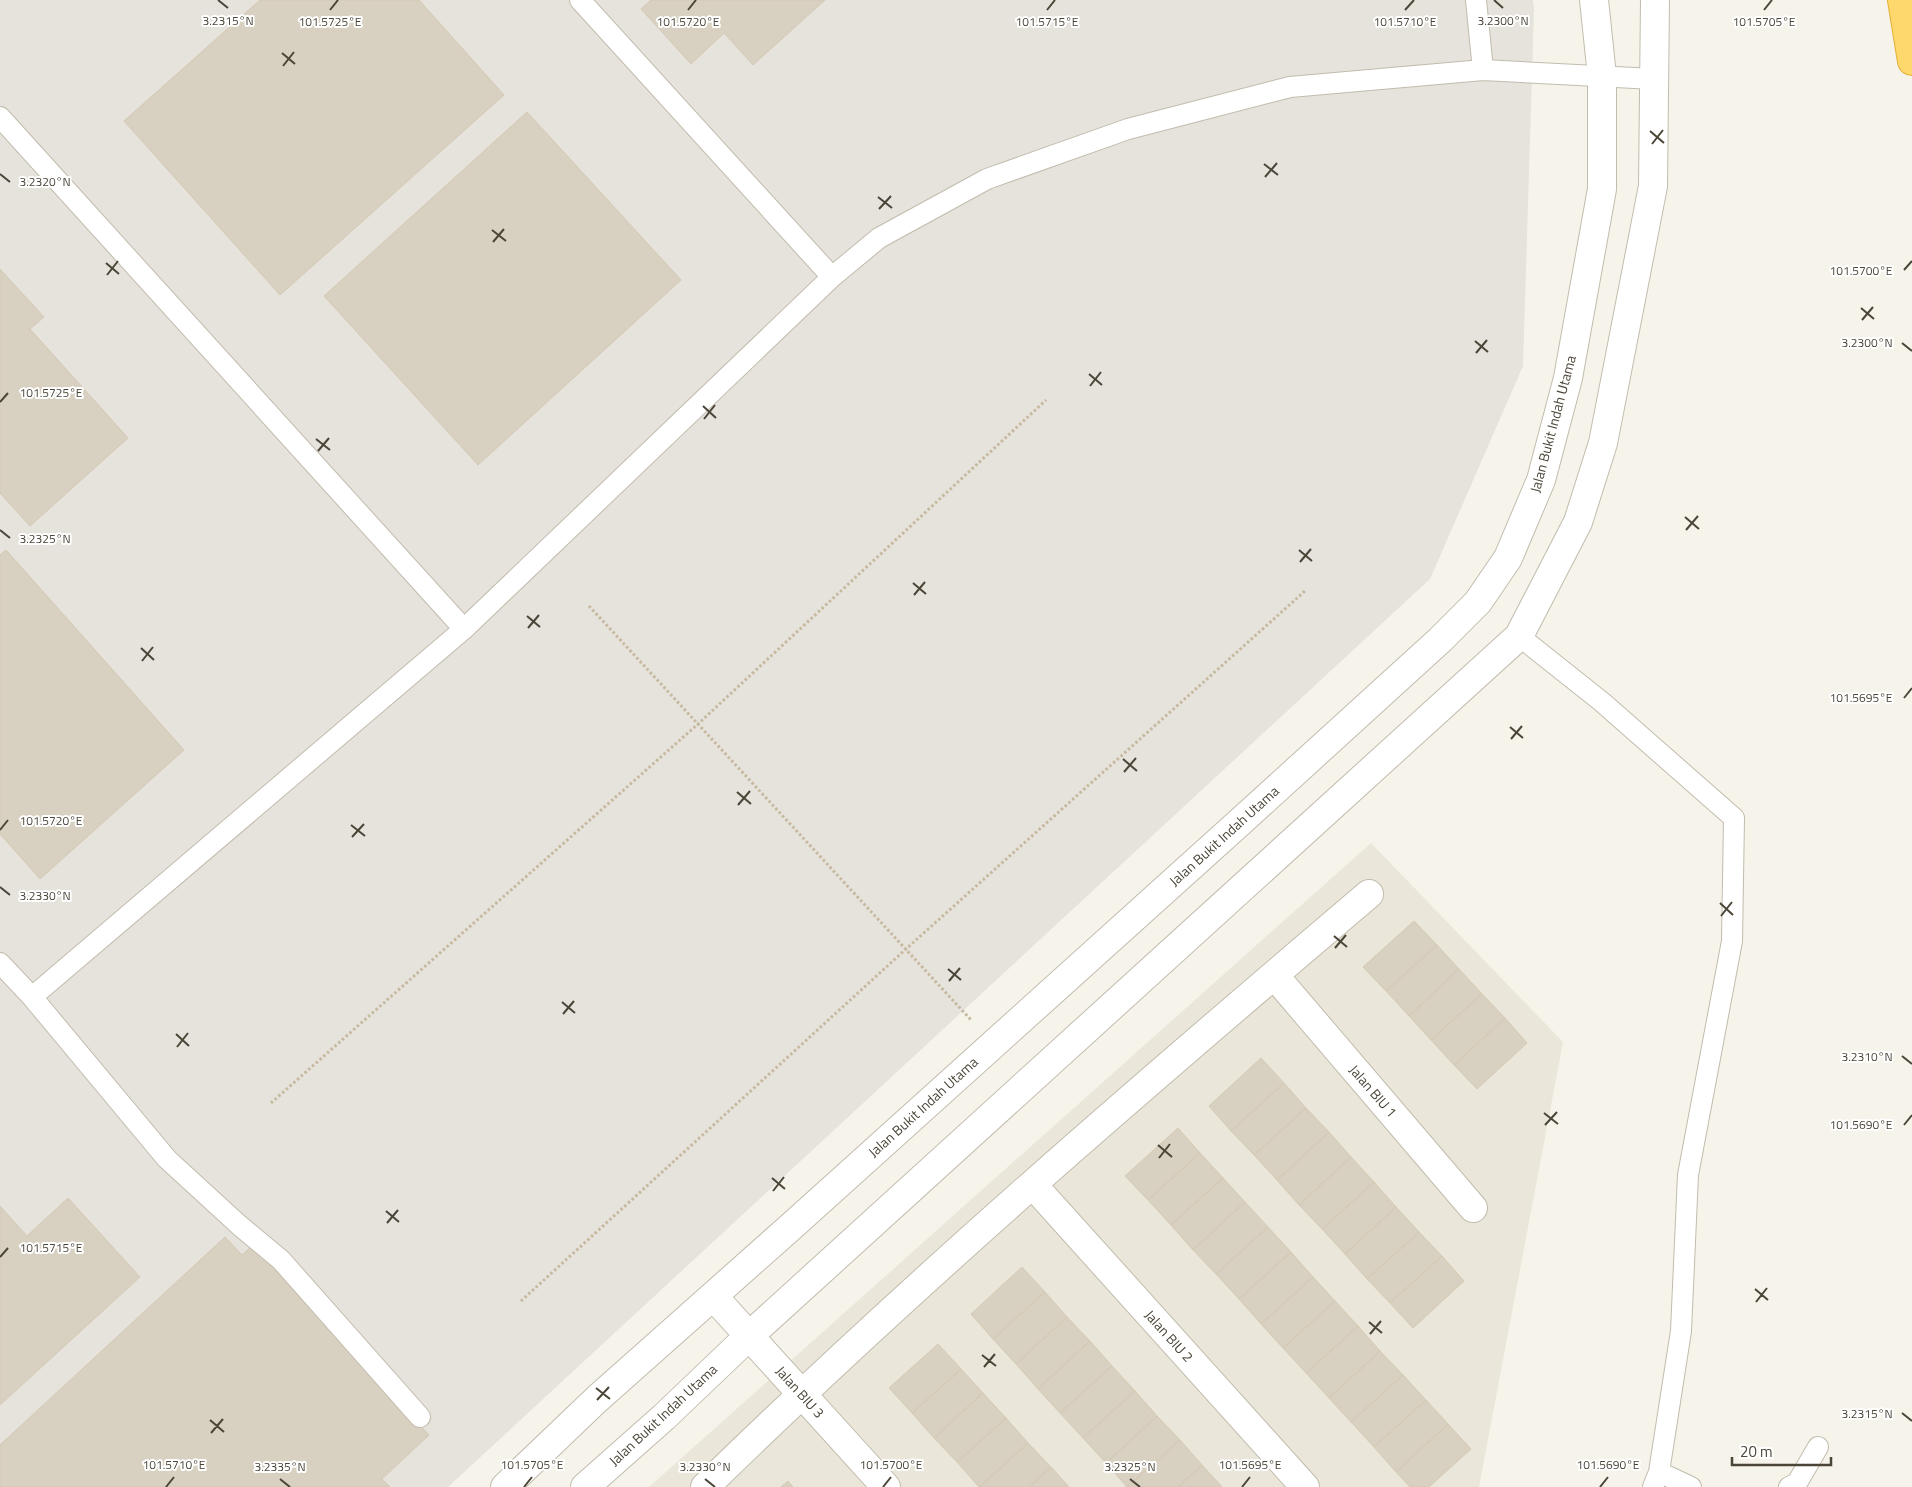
<svg xmlns="http://www.w3.org/2000/svg" width="1912" height="1487" font-family="'Titillium Web',sans-serif">
<rect width="100%" height="100%" fill="#f6f3eb"/>
<path fill="#eae6d9" d="M1371 843 1563 1042 1479 1487H649Z"/>
<path fill="#e6e2dc" d="M0 0H1533L1534 9 1523 366 1430 579 448 1487H0Z"/>
<path fill="#d8d0c0" stroke="#d4c9b3" d="M260 0H419L504 95 280 295 124 121Z
M651 0H825L753 65 724 33 691 64 641 9Z
M527 112 681 280 478 465 324 296Z
M0 269 44 317 30 329 128 438 30 526 0 493Z
M6 550 184 750 40 879 0 834V555Z
M1414 921 1437 945 1386 991 1363 967Z
M1437 945 1459 969 1409 1016 1386 991Z
M1459 969 1482 994 1431 1040 1409 1016Z
M1482 994 1505 1018 1454 1065 1431 1040Z
M1505 1018 1527 1043 1477 1089 1454 1065Z
M1261 1058 1284 1083 1231 1131 1209 1106Z
M1284 1083 1306 1108 1254 1155 1231 1131Z
M1306 1108 1329 1132 1277 1180 1254 1155Z
M1178 1128 1200 1153 1148 1200 1125 1176Z
M1329 1132 1351 1157 1299 1205 1277 1180Z
M1200 1153 1223 1178 1171 1225 1148 1200Z
M1351 1157 1374 1182 1322 1229 1299 1205Z
M1223 1178 1245 1202 1193 1250 1171 1225Z
M1374 1182 1396 1207 1345 1254 1322 1229Z
M68 1198 140 1277 0 1405V1206L27 1236Z
M1245 1202 1268 1227 1216 1274 1193 1250Z
M1396 1207 1419 1232 1367 1279 1345 1254Z
M1268 1227 1291 1252 1239 1299 1216 1274Z
M1419 1232 1442 1256 1390 1303 1367 1279Z
M225 1237 242 1255 253 1245 429 1435 382 1479 390 1487H0V1445Z
M1291 1252 1313 1277 1261 1324 1239 1299Z
M1442 1256 1464 1281 1413 1328 1390 1303Z
M1022 1267 1045 1292 993 1339 971 1314Z
M1313 1277 1335 1301 1283 1348 1261 1324Z
M1045 1292 1067 1317 1016 1364 993 1339Z
M1335 1301 1358 1326 1306 1373 1283 1348Z
M1067 1317 1090 1341 1038 1389 1016 1364Z
M1358 1326 1380 1351 1329 1398 1306 1373Z
M1090 1341 1112 1366 1060 1413 1038 1389Z
M938 1344 961 1369 912 1413 889 1388Z
M1380 1351 1403 1375 1351 1422 1329 1398Z
M1112 1366 1135 1391 1083 1438 1060 1413Z
M961 1369 983 1393 934 1438 912 1413Z
M1403 1375 1426 1400 1374 1447 1351 1422Z
M1135 1391 1157 1416 1106 1463 1083 1438Z
M983 1393 1006 1418 957 1462 934 1438Z
M1426 1400 1448 1424 1396 1472 1374 1447Z
M1157 1416 1180 1440 1127 1487 1106 1463Z
M1006 1418 1028 1443 979 1487 957 1462Z
M1448 1424 1471 1449 1429 1487H1410L1396 1472Z
M1180 1440 1202 1465 1178 1487H1128Z
M1028 1443 1051 1467 1029 1487H980Z
M1202 1465 1222 1487H1178Z
M1051 1467 1069 1487H1029Z
M788 1481 793 1487H781Z"/>
<g fill="none" stroke-linecap="round" stroke-linejoin="round">
<defs>
<path id="service" d="M580 0 832 277
M1476 0 1483 70
M0 117 464 629
M1519 636 1602 702 1734 818 1732 941 1688 1175 1681 1331 1659 1472 1653 1487
M0 963 32 997 167 1159 239 1225 281 1260 420 1417
M32 997 464 629 832 277 879 238 987 179 1128 129 1290 87 1483 70 1654 79
M1659 1472 1691 1487
M1789 1487 1797 1483 1818 1447"/>
<path id="minor" d="M1274 975 1473 1208
M1033 1185 1305 1487
M713 1296 886 1487
M505 1487 597 1399 794 1224 1240 822 1440 640 1478 602 1508 558 1541 480 1568 378 1602 189V76L1594 0
M585 1487 664 1417 749 1336 1519 636 1578 522 1603 443 1653 186 1655 0
M705 1487C917 1280 1143 1086 1369 894"/>
<path id="motorway" d="M1902 0 1912 61"/>
</defs>
<use href="#service" stroke="#c2bcad" stroke-width="22"/>
<use href="#minor" stroke="#c2bcad" stroke-width="30"/>
<use href="#motorway" stroke="#e4af37" stroke-width="30"/>
<path stroke="#c5b99e" stroke-width="3" stroke-dasharray="2.5 2.5" stroke-linecap="butt" d="M589 606 972 1021
M271 1103 698 724 1046 400
M521 1301 906 949 1305 591"/>
<use href="#service" stroke="#fff" stroke-width="20"/>
<use href="#minor" stroke="#fff" stroke-width="28"/>
<use href="#motorway" stroke="#ffd86d" stroke-width="28"/>
</g>
<path fill="none" stroke="#4b4538" stroke-width="2" d="M218 0 228 8M1494 0 1503 8M330 10 338 0M688 10 696 0M1047 10 1055 0M1405 10 1414 0M1764 10 1772 0M282 53 295 64M283 66 294 52M1650 131 1664 143M1652 144 1663 130M1264 164 1278 175M0 174 10 182M1265 177 1277 163M878 197 892 208M879 209 891 196M492 230 506 241M493 242 504 229M106 263 119 274M1904 270 1912 261M107 275 118 261M1861 308 1874 319M1862 320 1873 307M1475 341 1488 352M1902 343 1912 351M1476 353 1487 340M1089 374 1102 385M1090 386 1101 372M0 402 8 393M703 406 716 418M704 419 715 405M316 439 330 450M318 451 329 438M1685 517 1699 529M0 530 10 538M1686 530 1698 516M1299 550 1312 561M1300 562 1311 549M913 583 926 594M914 595 925 582M527 616 540 627M528 628 539 615M141 648 154 660M142 661 153 647M1904 698 1912 688M1510 727 1523 738M1511 739 1522 726M1123 759 1137 771M1124 772 1136 758M737 792 751 804M738 805 750 791M351 825 365 836M0 830 8 820M352 837 364 824M0 887 10 895M1720 903 1733 915M1721 916 1732 902M1334 936 1347 947M1335 948 1346 935M948 969 961 980M949 981 960 968M562 1002 575 1013M563 1014 574 1001M176 1034 189 1046M177 1047 188 1033M1902 1056 1912 1064M1544 1113 1558 1124M1545 1125 1557 1112M1904 1125 1912 1115M1158 1145 1172 1157M1159 1158 1170 1144M772 1178 785 1189M773 1191 784 1177M386 1211 399 1222M387 1223 398 1210M0 1257 8 1248M1755 1289 1768 1300M1756 1302 1767 1288M1369 1322 1382 1333M1370 1334 1381 1321M982 1355 996 1366M984 1367 995 1354M596 1388 610 1399M597 1400 609 1387M1902 1413 1912 1421M210 1420 224 1432M211 1433 223 1419M280 1479 290 1487M705 1479 715 1487M1130 1479 1140 1487M166 1487 174 1477M524 1487 532 1477M883 1487 891 1477M1242 1487 1250 1477M1600 1487 1608 1477"/>
<g text-anchor="middle" stroke-width="4" stroke-linejoin="round" paint-order="stroke">
<g font-size="14" fill="#4b4538" stroke="#fff">
<text transform="translate(1553 424) rotate(-75)" y="5">Jalan Bukit Indah Utama</text>
<text transform="translate(1224 836) rotate(-42)" y="5">Jalan Bukit Indah Utama</text>
<text transform="translate(1373 1091) rotate(49)" y="5">Jalan BIU 1</text>
<text transform="translate(923 1107) rotate(-42)" y="5">Jalan Bukit Indah Utama</text>
<text transform="translate(1169 1336) rotate(48)" y="5">Jalan BIU 2</text>
<text transform="translate(800 1392) rotate(48)" y="5">Jalan BIU 3</text>
<text transform="translate(663 1415) rotate(-43)" y="5">Jalan Bukit Indah Utama</text>
</g>
</g>
<g font-size="12" text-anchor="middle" fill="#4b4538" stroke="#fff" stroke-width="4" stroke-linejoin="round" paint-order="stroke">
<text x="228" y="25">3.2315°N</text>
<text x="1503" y="25">3.2300°N</text>
<text x="330" y="26">101.5725°E</text>
<text x="688" y="26">101.5720°E</text>
<text x="1047" y="26">101.5715°E</text>
<text x="1405" y="26">101.5710°E</text>
<text x="1764" y="26">101.5705°E</text>
<text x="45" y="186">3.2320°N</text>
<text x="1861" y="275">101.5700°E</text>
<text x="1867" y="347">3.2300°N</text>
<text x="51" y="397">101.5725°E</text>
<text x="45" y="543">3.2325°N</text>
<text x="1861" y="702">101.5695°E</text>
<text x="51" y="825">101.5720°E</text>
<text x="45" y="900">3.2330°N</text>
<text x="1867" y="1061">3.2310°N</text>
<text x="1861" y="1129">101.5690°E</text>
<text x="51" y="1252">101.5715°E</text>
<text x="1867" y="1418">3.2315°N</text>
<text x="174" y="1469">101.5710°E</text>
<text x="532" y="1469">101.5705°E</text>
<text x="891" y="1469">101.5700°E</text>
<text x="1250" y="1469">101.5695°E</text>
<text x="1608" y="1469">101.5690°E</text>
<text x="280" y="1471">3.2335°N</text>
<text x="705" y="1471">3.2330°N</text>
<text x="1130" y="1471">3.2325°N</text>
</g>
<path d="M1732 1457v8h99v-8" fill="none" stroke="#4b4538" stroke-width="2.5"/>
<text x="1740" y="1457" font-size="15" fill="#4b4538" stroke="#ffffff" stroke-width="4" paint-order="stroke">20 m</text>
</svg>
